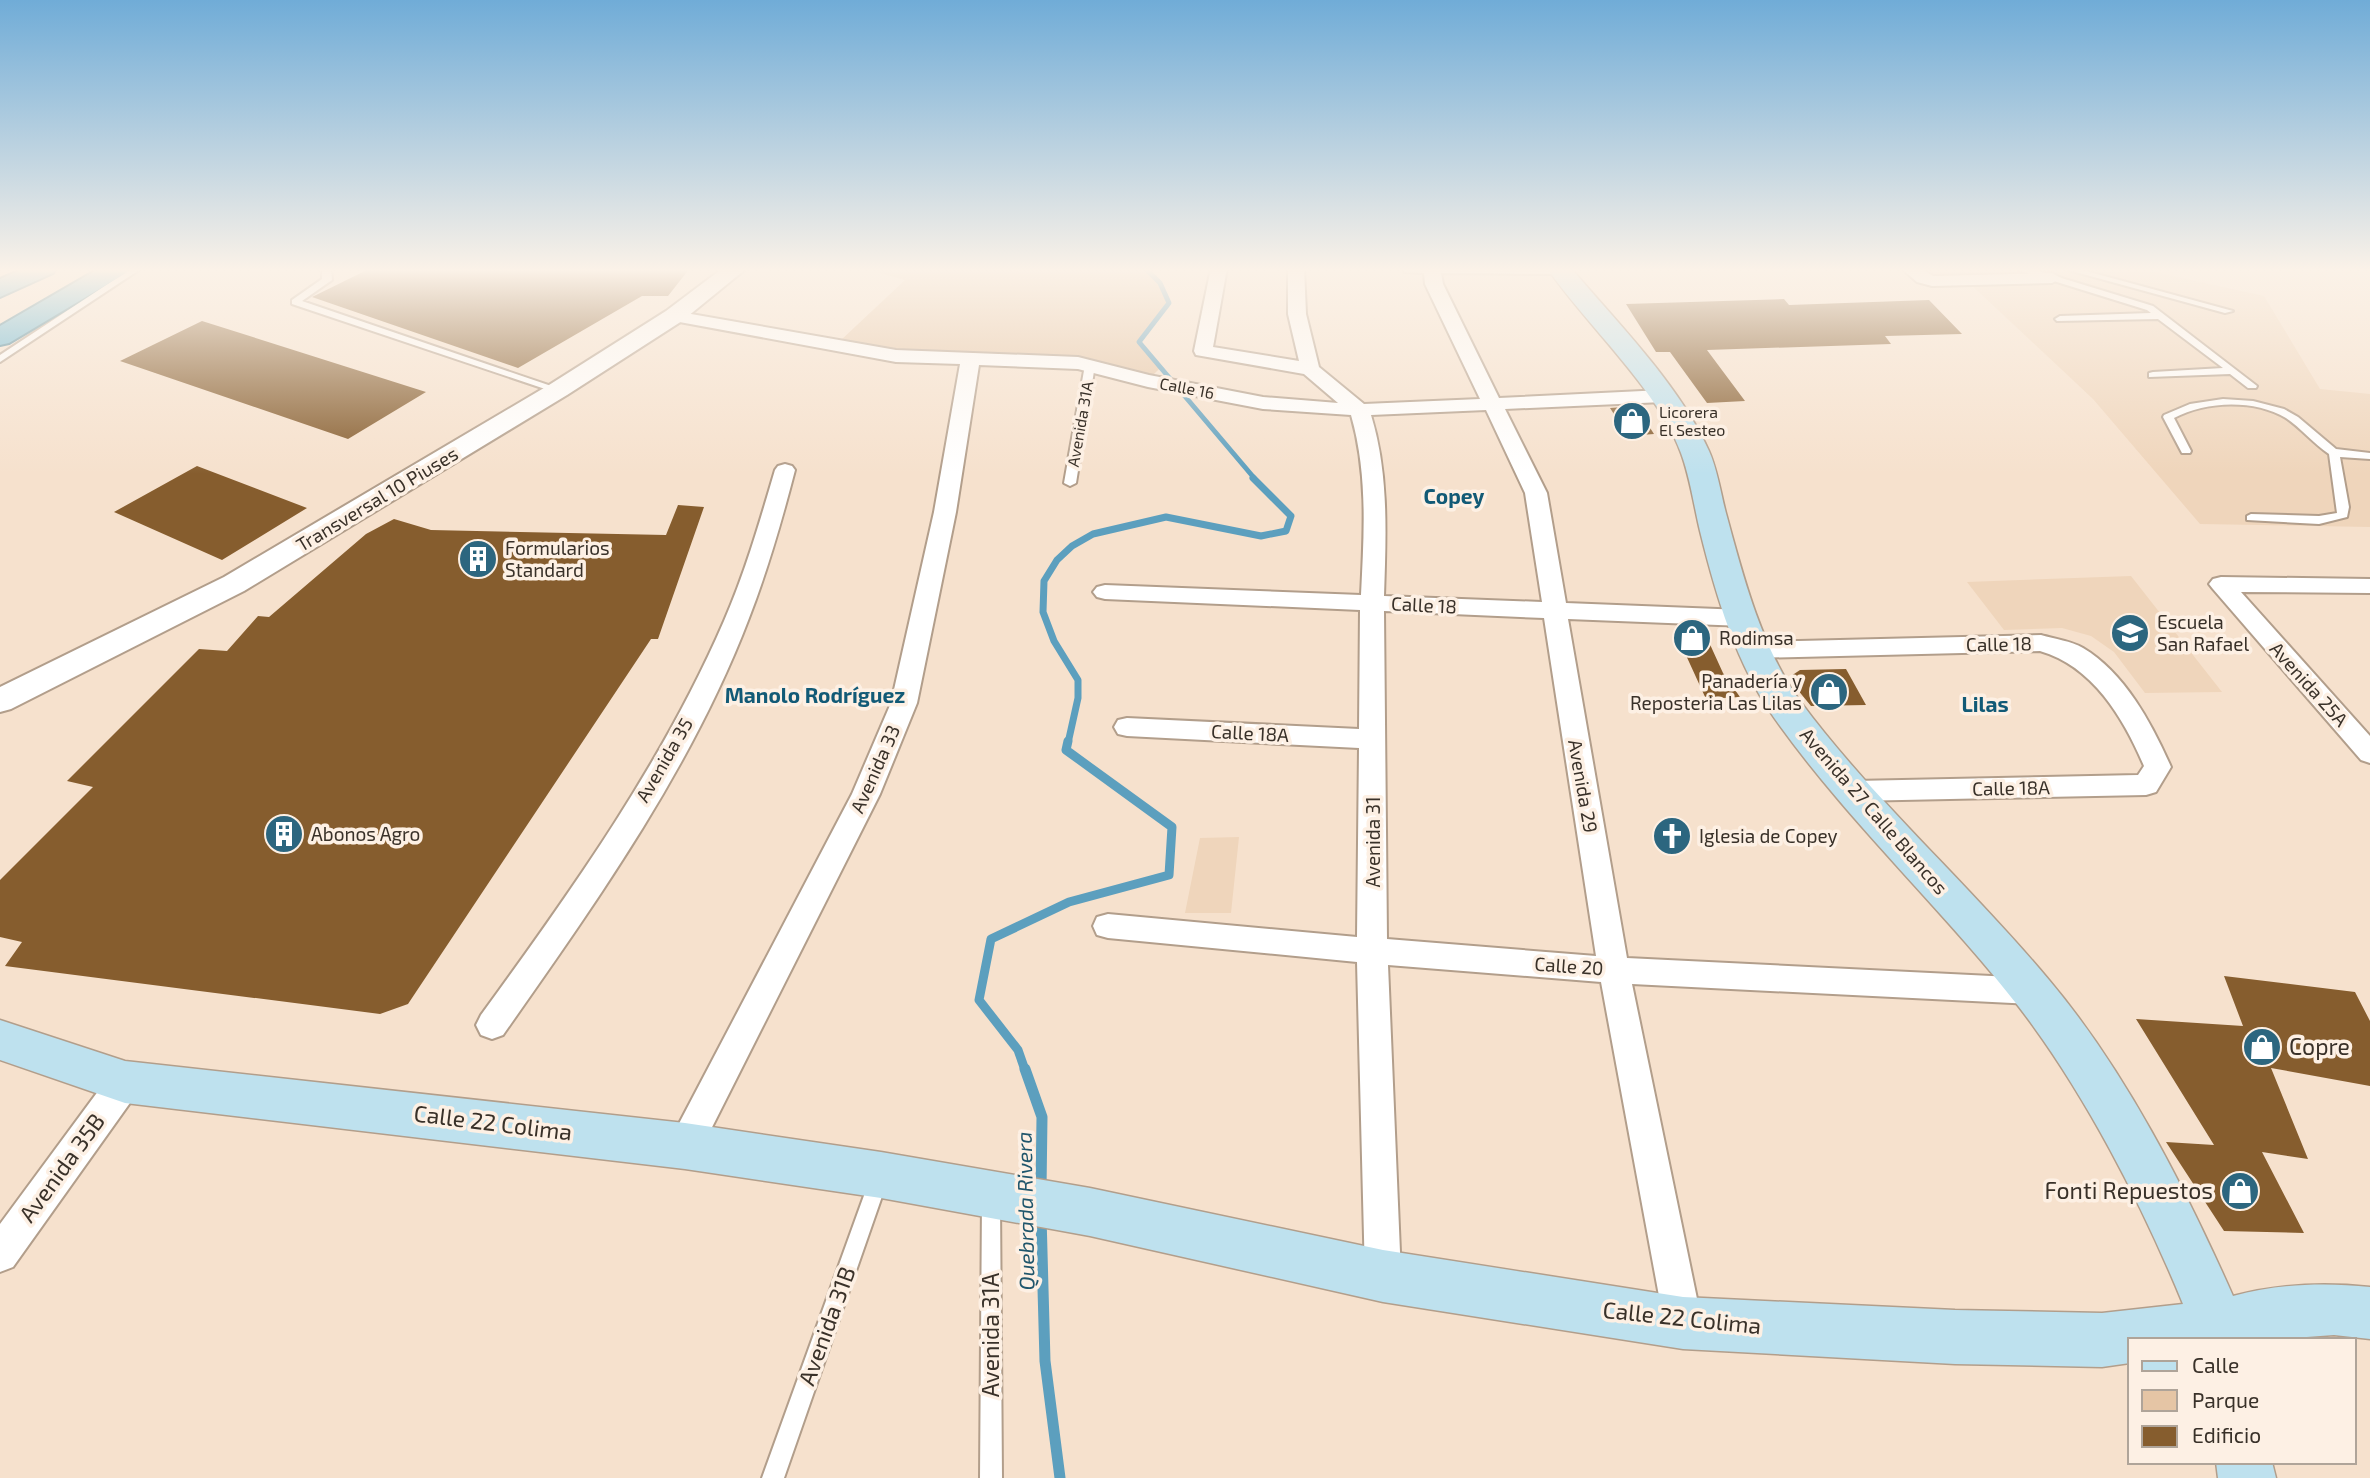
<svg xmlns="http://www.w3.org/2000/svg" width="2370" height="1478" font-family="'Exo 2',sans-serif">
<rect width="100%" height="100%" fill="#f6e1cd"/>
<path fill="#efd5bb" d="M1906 268H2137L2264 296 2320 389 2370 394V527L2200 524 2093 399 1965 279 1914 275Z
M2131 576 2222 692 2145 693 2114 652 2091 636 2062 628 2004 630 1967 582Z
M1239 837 1231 913H1185L1200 838Z"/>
<path fill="#e5c5a5" d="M862 268H1145L1160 283 1169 303 1139 342 1161 367 1149 379 1084 359 902 352 840 341 905 280Z"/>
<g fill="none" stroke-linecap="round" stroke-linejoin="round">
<path stroke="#5c9fbe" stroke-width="5" d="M1145 268 1160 283 1169 303 1139 342 1255 479"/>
<path stroke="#5c9fbe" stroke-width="7" d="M1068 743 1078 698V680L1054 641 1043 612 1044 581 1057 560 1072 546 1093 534 1166 517 1261 536 1286 531 1291 516 1253 478"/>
<path stroke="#5c9fbe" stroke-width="9" d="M1025 1070 1018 1050 979 1000 991 939 1069 902 1169 875 1172 827 1066 750 1068 741"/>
<path stroke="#5c9fbe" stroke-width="11" d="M1025 1069 1042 1117 1041 1189
M1041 1216 1045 1361 1060 1478"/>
</g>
<path fill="#865d2e" d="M371 268H690L668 296H642L518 368 312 297Z
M1784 299 1789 305 1929 300 1962 334 1885 336 1891 344 1707 350 1745 401 1707 403 1670 352H1656L1626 304Z
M202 321 426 392 348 439 120 361Z
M1636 406 1654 434 1628 436 1610 408Z
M197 466 307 508 222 560 114 512Z
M678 505 704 507 658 639H651L408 1004 380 1014 5 966 22 942 0 937V880L93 787 67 781 199 649 227 651 258 616 269 617 366 534 394 519 431 530 666 535Z
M1674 629H1703L1723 673 1740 697 1706 699Z
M1846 669 1866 705 1811 706 1788 678 1800 670Z
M2224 976 2355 992 2370 1021V1086L2271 1068 2308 1159 2262 1152 2304 1233 2224 1231 2166 1142 2214 1145 2136 1019 2243 1026Z"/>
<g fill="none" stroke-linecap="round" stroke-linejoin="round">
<defs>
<path id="service" d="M132 268H142L0 362V355Z
M318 268H331L332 280 302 301 563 390 562 392H554L292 304V300L322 279V271Z
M2017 268H2029L2153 306 2257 386 2256 388H2248L2230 374 2149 377V373L2153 372 2223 368 2158 319 2057 321 2055 319 2060 316 2151 313 2147 310 2018 270Z
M2061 268H2075L2233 311 2225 313Z
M1090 362 1095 365 1076 483 1070 486 1064 483 1085 365Z
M2223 399 2253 401 2284 409 2298 417 2336 449 2370 453V459L2340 457 2349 507 2347 517 2319 524 2247 520V516L2251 514 2319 516 2337 513 2329 454C2313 443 2301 428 2286 418 2254 399 2206 401 2174 418L2191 451 2190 453H2182L2163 417 2164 415 2190 404Z
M879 1170 886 1173 888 1179 784 1478H762L870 1179 872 1173Z
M991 1192 998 1195 1000 1201 1002 1478H980L982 1201 984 1195Z"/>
<path id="minor" d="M1211 268H1227L1213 347 1299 361 1288 314V268H1304L1306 314 1319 367 1364 404 1480 399 1425 284 1424 273 1404 272 1402 268H1567L1566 273 1560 274 1441 273 1443 284 1499 398 1663 390 1673 396 1663 402 1505 409 1547 493 1566 603 1743 610 1751 612 1755 618 1751 624 1743 626 1568 619 1627 958 2032 978 2043 982 2048 991 2043 1000 2032 1004 1632 984 1702 1323 1696 1336 1683 1342 1670 1336 1664 1323 1601 982 1388 965 1401 1276 1396 1289 1383 1294 1370 1289 1365 1276 1357 962 1108 938 1097 935 1093 926 1097 917 1108 914 1357 937 1359 748 1127 736 1118 734 1114 727 1118 720 1127 718 1359 729 1360 610 1105 599 1097 597 1093 592 1097 587 1105 585 1361 595C1364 534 1368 474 1351 415L1263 409 1148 387 1078 369 979 365 956 512 917 703 880 794 697 1157 685 1162 673 1157 668 1146 673 1135 852 794 891 703 934 512 960 364 896 362 674 321 665 316 674 311 896 350 1078 357 1149 375 1263 397 1338 403 1304 374 1196 355 1194 351ZM1486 410 1525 493 1542 602 1384 596C1386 535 1389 474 1371 415ZM1384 611 1544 618 1596 956 1387 939Z
M1901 268H1919L1933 276 2052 273 2061 278 2052 283 1932 286 1917 282Z
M785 464 792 466 795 470C782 520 768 569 749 618 692 768 595 904 503 1035L492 1039 481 1035 476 1025 481 1015C572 890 662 764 724 621 745 573 760 521 775 470L778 466Z
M2221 577 2370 579V593L2241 592 2370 736V763L2361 760 2213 589 2209 584 2213 579Z
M2041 635C2055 639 2071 641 2083 648 2125 673 2152 724 2171 767L2156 792 2146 795 1854 801 1844 798 1840 791 1844 784 1854 781 2138 775 2144 766C2124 719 2093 666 2040 651L1753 658 1744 656 1741 650 1744 644 1753 642Z
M125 1067 137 1071 142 1082 137 1093 13 1267 0 1272V1224L113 1071Z"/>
<path id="tertiary" d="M723 268H747L682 321 567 395 244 591 11 709 0 712V687L224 577 549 385 666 311Z"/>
<path id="secondary" d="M1547 268H1571C1618 324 1679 384 1709 451 1718 471 1721 496 1727 517 1744 580 1762 648 1800 701 1874 801 1969 884 2049 980 2125 1070 2185 1188 2233 1296 2278 1284 2323 1282 2370 1287V1339L2334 1335 2265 1340H2130V1363L2102 1367 1955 1364 1683 1349 1383 1302 1090 1236 881 1198 685 1169 125 1103 0 1060V1020L125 1061 685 1123 881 1152 1090 1188 1383 1250 1683 1297 1955 1310 2102 1313 2183 1304C2142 1204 2085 1093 2019 1007 1942 908 1848 822 1775 719 1736 664 1716 596 1700 531 1694 506 1690 477 1681 453 1657 388 1587 326 1547 268Z
M2216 1462H2272L2276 1478H2218Z"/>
<path id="trunk" d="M25 268H56L53 273 0 297V279Z
M100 268H129L126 273 9 343 0 345V326Z"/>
</defs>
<use href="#service" stroke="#b29e8b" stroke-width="4"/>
<use href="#minor" stroke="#b29e8b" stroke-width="4"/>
<use href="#tertiary" stroke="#b29e8b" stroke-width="4"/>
<use href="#secondary" stroke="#b29e8b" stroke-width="3"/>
<use href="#trunk" stroke="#2e758e" stroke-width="4"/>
<use href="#service" fill="#fff" fill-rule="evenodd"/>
<use href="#minor" fill="#fff" fill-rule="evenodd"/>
<use href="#tertiary" fill="#fff" fill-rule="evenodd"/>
<use href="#secondary" fill="#bee1ee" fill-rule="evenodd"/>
<use href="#trunk" fill="#53aed0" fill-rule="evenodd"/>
</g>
<linearGradient id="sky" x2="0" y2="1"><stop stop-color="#70acd7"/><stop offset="0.57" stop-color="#fbf2e8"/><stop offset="1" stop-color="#fbf2e8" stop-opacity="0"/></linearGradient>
<rect width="2370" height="474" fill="url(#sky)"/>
<defs>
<symbol id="shop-disc" viewBox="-11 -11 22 22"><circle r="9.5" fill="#2c667f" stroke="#fdf0e4"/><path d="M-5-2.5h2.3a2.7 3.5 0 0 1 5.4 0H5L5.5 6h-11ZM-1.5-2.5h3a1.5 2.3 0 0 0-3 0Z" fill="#fff"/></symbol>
<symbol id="building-disc" viewBox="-11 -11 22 22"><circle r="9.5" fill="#2c667f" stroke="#fdf0e4"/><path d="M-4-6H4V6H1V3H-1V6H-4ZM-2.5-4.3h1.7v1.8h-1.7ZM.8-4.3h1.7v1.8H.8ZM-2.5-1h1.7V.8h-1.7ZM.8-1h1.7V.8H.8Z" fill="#fff"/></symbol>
<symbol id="school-disc" viewBox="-11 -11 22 22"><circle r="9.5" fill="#2c667f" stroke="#fdf0e4"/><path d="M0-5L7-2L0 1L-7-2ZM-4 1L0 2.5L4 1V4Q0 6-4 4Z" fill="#fff"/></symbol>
<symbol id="church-disc" viewBox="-11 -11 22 22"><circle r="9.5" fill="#2c667f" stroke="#fdf0e4"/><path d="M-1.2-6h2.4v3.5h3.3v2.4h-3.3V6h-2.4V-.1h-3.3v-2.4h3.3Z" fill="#fff"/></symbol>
</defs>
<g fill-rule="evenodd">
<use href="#shop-disc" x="1610" y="399" width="44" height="44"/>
<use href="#building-disc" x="456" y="537" width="44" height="44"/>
<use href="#school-disc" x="2108" y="611" width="44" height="44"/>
<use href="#shop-disc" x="1670" y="616" width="44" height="44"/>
<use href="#shop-disc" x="1807" y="670" width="44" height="44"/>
<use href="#building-disc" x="262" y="812" width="44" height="44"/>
<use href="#church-disc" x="1650" y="814" width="44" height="44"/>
<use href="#shop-disc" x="2240" y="1025" width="44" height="44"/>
<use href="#shop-disc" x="2218" y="1169" width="44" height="44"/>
</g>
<g text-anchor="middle" stroke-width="7" stroke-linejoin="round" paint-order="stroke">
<g font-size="16" fill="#393129" stroke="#fdf0e4">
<text transform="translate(1187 388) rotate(11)" y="6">Calle 16</text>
<text transform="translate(1080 424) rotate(-80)" y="6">Avenida 31A</text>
</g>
<g font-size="16" fill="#393129" stroke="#fdf0e4" text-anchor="start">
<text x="1659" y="418">Licorera<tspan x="1659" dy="18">El Sesteo</tspan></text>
</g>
<g font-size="19" fill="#393129" stroke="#fdf0e4">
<text transform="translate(377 499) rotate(-31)" y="7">Transversal 10 Piuses</text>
<text transform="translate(1424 605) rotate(3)" y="7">Calle 18</text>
<text transform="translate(1999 644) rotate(-1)" y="7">Calle 18</text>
<text transform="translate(2309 684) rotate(48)" y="7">Avenida 25A</text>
<text transform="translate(1250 733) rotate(3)" y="7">Calle 18A</text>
<text transform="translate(664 760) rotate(-60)" y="7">Avenida 35</text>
<text transform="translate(875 769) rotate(-66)" y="7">Avenida 33</text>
<text transform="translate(1583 786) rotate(80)" y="7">Avenida 29</text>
<text transform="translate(2011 788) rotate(-1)" y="7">Calle 18A</text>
<text transform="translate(1874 811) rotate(49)" y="7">Avenida 27 Calle Blancos</text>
<text transform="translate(1373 842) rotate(-90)" y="7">Avenida 31</text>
<text transform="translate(1569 966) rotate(4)" y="7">Calle 20</text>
</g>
<g font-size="19" fill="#393129" stroke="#fdf0e4" text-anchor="start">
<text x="505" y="555">Formularios<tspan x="505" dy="22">Standard</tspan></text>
<text x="2157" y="629">Escuela<tspan x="2157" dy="22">San Rafael</tspan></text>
<text x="1719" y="645">Rodimsa</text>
<text x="1802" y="688" text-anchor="end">Panadería y<tspan x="1802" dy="22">Reposteria Las Lilas</tspan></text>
<text x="311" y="841">Abonos Agro</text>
<text x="1699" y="843">Iglesia de Copey</text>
</g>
<g font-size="21" font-weight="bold" fill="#125a76" stroke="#fdf0e4">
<text x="1454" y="504">Copey</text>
<text x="815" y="703">Manolo Rodríguez</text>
<text x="1985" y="712">Lilas</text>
</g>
<g font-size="21" font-style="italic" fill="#20566c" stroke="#fdf0e4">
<text transform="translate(1026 1211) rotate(-91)" y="7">Quebrada Rivera</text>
</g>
<g font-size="23" fill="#393129" stroke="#fdf0e4" text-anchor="start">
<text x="2289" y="1055">Copre</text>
<text x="2213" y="1199" text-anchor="end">Fonti Repuestos</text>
</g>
<g font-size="23" fill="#393129" stroke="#fdf0e4">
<text transform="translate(493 1123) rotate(7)" y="8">Calle 22 Colima</text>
<text transform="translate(62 1168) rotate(-54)" y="8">Avenida 35B</text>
<text transform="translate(1682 1318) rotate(6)" y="8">Calle 22 Colima</text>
<text transform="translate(827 1326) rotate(-70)" y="8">Avenida 31B</text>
<text transform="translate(991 1335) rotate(-90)" y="8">Avenida 31A</text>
</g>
</g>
<rect x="2128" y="1338" width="228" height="126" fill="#fdf0e4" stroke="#afa499" stroke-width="2"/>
<rect x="2142" y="1361" width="35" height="10" fill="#bee1ee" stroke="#afa499" stroke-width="2"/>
<text x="2192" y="1373" font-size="21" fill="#393129">Calle</text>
<rect x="2142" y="1390" width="35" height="21" fill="#e5c5a5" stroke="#afa499" stroke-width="2"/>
<text x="2192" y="1408" font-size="21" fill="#393129">Parque</text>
<rect x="2142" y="1426" width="35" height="21" fill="#865d2e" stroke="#afa499" stroke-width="2"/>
<text x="2192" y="1443" font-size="21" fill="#393129">Edificio</text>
</svg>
